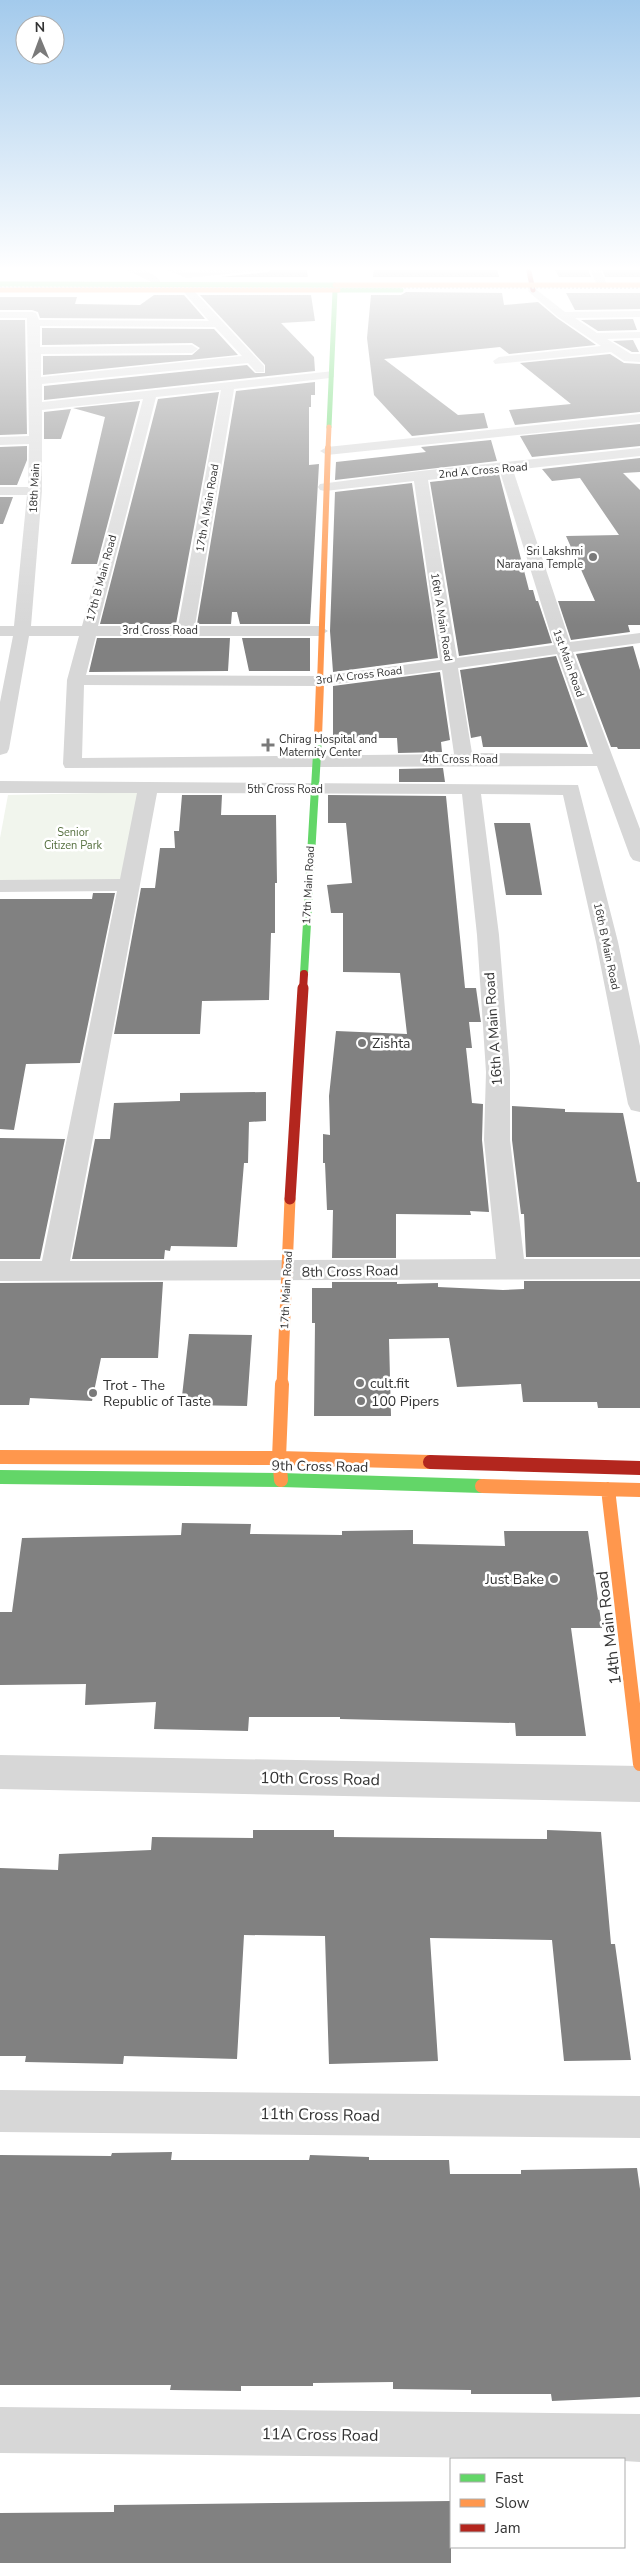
<svg xmlns="http://www.w3.org/2000/svg" width="640" height="2563" font-family="'Nunito Sans',sans-serif">
<rect width="100%" height="100%" fill="#fff"/>
<path fill="#f1f5ed" d="M146 792 139 881 0 884V838L8 795Z"/>
<path fill="#818181" d="M275 267H306L308 277H221L268 272Z
M374 267H497L499 277H373Z
M553 267H587L591 277H559Z
M601 267H640V277H605Z
M406 292 502 293 504 305 538 302 557 318 596 345 509 354 500 347 384 359 458 415 484 413 488 428 412 436 374 395 367 338 371 295H401Z
M566 293H640V309L575 310Z
M154 295H184L205 319 40 318 38 312 32 310H0V297H77L75 304 140 305Z
M200 295H311L315 321 281 323 314 357 315 371 44 400V386L247 365 255 373H265V365Z
M633 319 637 330 598 331 581 320Z
M0 320H25L27 434 0 435Z
M42 328 214 329 238 355 43 375V356L192 355 200 348 192 343 42 345Z
M633 340 639 352H632L613 341Z
M610 354 624 363 640 364V412L515 425 509 410 571 404 520 363Z
M315 382V395H311V407H309V465L319 464 310 624H240L237 612H232L231 624H197L236 391Z
M219 392 176 624H100L158 399Z
M140 401 97 564H71L105 417 73 408Z
M71 409 61 439H44V412Z
M640 424V446L532 457 520 436Z
M491 440 497 461 335 480 336 462 426 452 421 447Z
M27 446V460L17 485H0V447Z
M640 458V472L623 473 640 490V625H628L630 632 571 640 558 601H595L566 536 619 535 580 478 552 481 542 469Z
M499 474 529 590H533L536 601H538L552 643 459 656 430 482Z
M412 483 438 658 333 672 330 631 335 492Z
M0 497H13L3 524H0Z
M97 638H230L228 671 89 672Z
M242 638H310V671H249Z
M633 646 640 670V749H618L617 747H611L576 654Z
M556 656 588 747H483L481 736 471 738 460 670Z
M440 672 450 740 441 742 442 752 398 753 397 738H333V686Z
M443 768 445 782H399V769Z
M182 795H222L221 815H276L277 883H275V933H271L269 1000 202 1001 200 1034H114L141 888H155L160 848H175L174 831H179Z
M328 795 446 796 465 988H476L480 1016 481 1022H469L472 1048H466L472 1103 483 1104 482 1140 489 1212 470 1211 471 1215 396 1214V1258H332L333 1210H327L325 1163H323V1134L330 1135 329 1096 336 1031 407 1034 400 973 343 972V913H331L327 885 352 883 346 823H328Z
M494 823H530L542 895H506Z
M93 893H115L80 1063 26 1064 14 1130 0 1129V899H92Z
M266 1092V1121L249 1122 248 1163H244L237 1247 171 1246 170 1251 165 1250 164 1259H72L95 1139H110L114 1103 180 1101V1093Z
M512 1106 565 1109V1112L623 1113 637 1182H640V1257H526L524 1214H521L512 1140Z
M0 1138 65 1139 40 1259H0Z
M524 1281H640V1408H598L597 1402H523L521 1384 457 1387 449 1338 389 1339 391 1416H314L315 1323H312V1288H332V1282H397V1284L438 1283V1287L503 1290 524 1289Z
M163 1282 158 1358H101L92 1401 30 1398 29 1405H0V1283Z
M189 1334 252 1335 247 1406 181 1405Z
M182 1523 251 1524 250 1534 342 1535V1531L413 1530V1544L505 1546 504 1531H588L602 1628H571L586 1736H516L515 1723 340 1719V1717H249L248 1731 154 1729 156 1702 85 1705 86 1684 0 1685V1612H12L22 1538 181 1535Z
M253 1830H334V1837L547 1839V1830L601 1832 611 1944H615L631 2060 564 2061 552 1940 430 1938 438 2061 329 2064 325 1936 244 1935 237 2059 124 2056 123 2064 25 2062 26 2056H0V1868L58 1870 59 1854 151 1850 152 1837 253 1838Z
M172 2152 171 2160H309L310 2155 369 2157V2160H449L450 2174H521V2170L637 2168 640 2189V2397L552 2401 551 2394H471V2390L393 2389V2382L313 2383V2386H241V2391L170 2390 171 2385H0V2155L111 2156 112 2153Z
M451 2501V2563H0V2513L114 2512V2505Z"/>
<g fill="none" stroke-linecap="round" stroke-linejoin="round">
<path fill="#d7d7d7" fill-rule="evenodd" d="M119 267C132 266 155 270 161 283L160 285H152L150 281Z
M158 267H172L188 272 241 267H273L268 270 187 278Z
M589 267H599L606 283 605 285H597Z
M533 287 565 312 640 311V317L575 318 597 333 640 332V338L607 339 631 354H640V362L624 361 611 352 495 364 493 361 499 357 601 346 558 317 529 292 528 290Z
M188 288 192 289 264 366V372H256L248 363 42 384V402L334 371V377L330 378 234 389 195 626H320L328 631 320 636H96L86 675 321 676 440 660 414 481 325 491 320 490 318 487 320 484 420 471 640 448V456L513 470 570 642 640 633V643L573 652 640 829V862L633 860 630 856 597 766 65 768 63 764 67 680 79 636H29L9 749 7 753 0 755V702L13 636H0V626H14L27 495H0V487H28L29 444 0 445V437L29 436 27 318H0V312H32L36 313 39 320 209 321 183 291ZM40 326 215 327 242 356 41 377V354L192 353 198 349 192 345 40 347ZM221 390 178 626H98L156 397ZM143 399 82 626H31L42 491V410ZM500 472 554 645 457 658 428 480ZM557 654 593 754 472 753 458 668ZM442 670 454 754 82 758 84 685 321 686Z
M640 414V422L327 455 320 451 327 447Z
M0 781 578 785 618 942 640 1046V1112L631 1110 628 1104 596 942 563 795 481 794 499 935 510 1072V1140L524 1259H640V1279L0 1281V1261H42L117 891 0 892V880L120 879 137 793H0ZM157 793 462 794 477 935 486 1072 484 1140 496 1259 70 1261Z
M0 1755 640 1766V1802L0 1789Z
M0 2090 640 2096V2138L0 2132Z
M0 2407 640 2414V2462L624 2461V2459L0 2453Z"/>
<path stroke="#63d668" stroke-width="5" d="M338 290H401
M329 427 335 291"/>
<path stroke="#63d668" stroke-width="8" d="M304 974 318 737"/>
<path stroke="#63d668" stroke-width="14" d="M0 1477 281 1480 482 1486"/>
<path stroke="#ff974d" stroke-width="5" d="M0 290H338
M328 449 329 427"/>
<path stroke="#ff974d" stroke-width="6" d="M320 684 328 448"/>
<path stroke="#ff974d" stroke-width="8" d="M318 737 320 683"/>
<path stroke="#ff974d" stroke-width="11" d="M282 1385 290 1199"/>
<path stroke="#ff974d" stroke-width="14" d="M0 1457 279 1458 430 1462
M281 1480 279 1458 282 1384
M482 1486 640 1490
M608 1489 640 1764"/>
<path stroke="#b3261e" stroke-width="5" d="M528 267 533 290"/>
<path stroke="#b3261e" stroke-width="8" d="M303 990 304 974"/>
<path stroke="#b3261e" stroke-width="11" d="M290 1199 303 988"/>
<path stroke="#b3261e" stroke-width="14" d="M430 1462 640 1468"/>
<path stroke="#bebebe" stroke-width="2" stroke-dasharray="2 2" stroke-linecap="butt" d="M0 287 640 288"/>
<path stroke="#63d668" stroke-width="5" d="M0 284 335 285"/>
<path stroke="#ff974d" stroke-width="5" d="M335 285H640"/>
</g>
<linearGradient id="sky" x2="0" y2="1"><stop stop-color="#a3caec"/><stop offset="0.43" stop-color="#fff"/><stop offset="1" stop-color="#fff" stop-opacity="0"/></linearGradient>
<rect width="640" height="625" fill="url(#sky)"/>
<g fill="#7a7a7a" stroke="#fff" stroke-width="2">
<circle cx="593" cy="557" r="5"/>
<path d="M265.5 737.5h5v5h5v5h-5v5h-5v-5h-5v-5h5z"/>
<circle cx="362" cy="1043" r="5"/>
<circle cx="360" cy="1383" r="5"/>
<circle cx="93" cy="1393" r="5"/>
<circle cx="361" cy="1401" r="5"/>
<circle cx="554" cy="1579" r="5"/>
</g>
<g text-anchor="middle" stroke-width="5" stroke-linejoin="round" paint-order="stroke">
<g font-size="11" fill="#333" stroke="#fff">
<text transform="translate(483 470) rotate(-5)" y="4">2nd A Cross Road</text>
<text transform="translate(34 488) rotate(-87)" y="4">18th Main</text>
<text transform="translate(207 508) rotate(-80)" y="4">17th A Main Road</text>
<text transform="translate(101 578) rotate(-75)" y="4">17th B Main Road</text>
<text transform="translate(442 617) rotate(81)" y="4">16th A Main Road</text>
<text x="160" y="634">3rd Cross Road</text>
<text transform="translate(569 663) rotate(70)" y="4">1st Main Road</text>
<text transform="translate(359 675) rotate(-7)" y="4">3rd A Cross Road</text>
<text x="460" y="763">4th Cross Road</text>
<text x="285" y="793">5th Cross Road</text>
<text transform="translate(308 885) rotate(-87)" y="4">17th Main Road</text>
<text transform="translate(607 946) rotate(78)" y="4">16th B Main Road</text>
<text transform="translate(286 1290) rotate(-87)" y="4">17th Main Road</text>
</g>
<g font-size="11" fill="#333" stroke="#fff" text-anchor="end">
<text x="583" y="555">Sri Lakshmi<tspan x="583" dy="13">Narayana Temple</tspan></text>
<text x="279" y="743" text-anchor="start">Chirag Hospital and<tspan x="279" dy="13">Maternity Center</tspan></text>
</g>
<g font-size="11" fill="#56703f" stroke="#fff">
<text x="73" y="836">Senior<tspan x="73" dy="13">Citizen Park</tspan></text>
</g>
<g font-size="14" fill="#333" stroke="#fff">
<text transform="translate(493 1029) rotate(-94)" y="5">16th A Main Road</text>
<text transform="translate(350 1271) rotate(-1)" y="5">8th Cross Road</text>
<text transform="translate(320 1466) rotate(1)" y="5">9th Cross Road</text>
</g>
<g font-size="14" fill="#333" stroke="#fff" text-anchor="start">
<text x="372" y="1048">Zishta</text>
<text x="370" y="1388">cult.fit</text>
<text x="103" y="1390">Trot - The<tspan x="103" dy="16">Republic of Taste</tspan></text>
<text x="371" y="1406">100 Pipers</text>
<text x="544" y="1584" text-anchor="end">Just Bake</text>
</g>
<g font-size="16" fill="#333" stroke="#fff">
<text transform="translate(608 1628) rotate(-97)" y="6">14th Main Road</text>
<text transform="translate(320 1778) rotate(1)" y="6">10th Cross Road</text>
<text transform="translate(320 2114) rotate(1)" y="6">11th Cross Road</text>
<text transform="translate(320 2434) rotate(1)" y="6">11A Cross Road</text>
</g>
</g>
<rect x="450" y="2458" width="175" height="90" fill="#ffffff" stroke="#adadad"/>
<rect x="460" y="2474" width="25" height="8" fill="#63d668" stroke="#adadad"/>
<text x="495" y="2483" font-size="15" fill="#333333">Fast</text>
<rect x="460" y="2499" width="25" height="8" fill="#ff974d" stroke="#adadad"/>
<text x="495" y="2508" font-size="15" fill="#333333">Slow</text>
<rect x="460" y="2524" width="25" height="8" fill="#b3261e" stroke="#adadad"/>
<text x="495" y="2533" font-size="15" fill="#333333">Jam</text>
<g transform="translate(40 40) rotate(359)"><circle r="24" fill="#ffffff" stroke="#adadad"/>
<path d="M0-4L9 19L0 12L-9 19Z" fill="#7a7a7a"/>
<text y="-8" font-size="14" font-weight="bold" text-anchor="middle" fill="#333333">N</text>
</g>
</svg>
